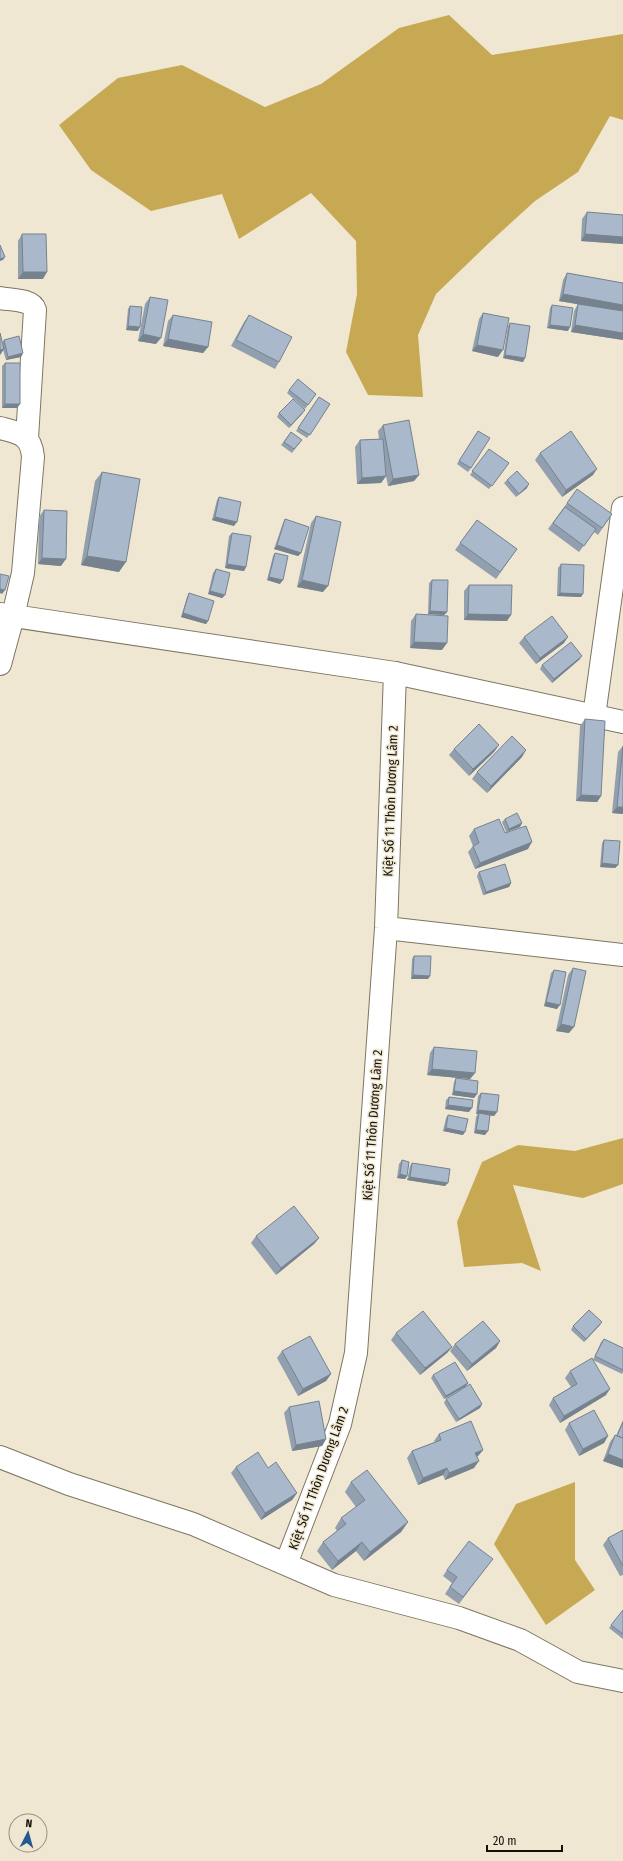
<svg xmlns="http://www.w3.org/2000/svg" width="623" height="1861" font-family="'Fira Sans Condensed',sans-serif">
<rect width="100%" height="100%" fill="#efe7d1"/>
<path fill="#c8a953" d="M449 15 492 55 623 34V120L610 116 578 172 535 201 490 242 436 294 418 335 423 397 368 395 346 352 357 294 356 241 311 193 239 239 222 194 151 211 91 170 59 125 118 78 182 65 265 107 321 84 399 28Z
M623 1138V1184L583 1198 513 1185 541 1271 522 1263 464 1267 457 1222 482 1162 518 1145 575 1151Z
M575 1482V1560L595 1590 546 1625 494 1544 516 1504Z"/>
<g fill="none" stroke-linecap="round" stroke-linejoin="round">
<defs>
<path id="minor" d="M0 298C10 300 32 299 35 310L27 438
M0 428C19 433 31 434 33 457L23 573 13 616
M594 716 623 508
M386 928 623 955
M0 1457 69 1484 193 1524 334 1585 459 1618 520 1640 578 1672 623 1681
M286 1564 340 1424 356 1353 386 928 395 673"/>
<path id="tertiary" d="M0 614 395 673 623 722
M0 664 13 616"/>
</defs>
<use href="#minor" stroke="#7d7662" stroke-width="24"/>
<use href="#tertiary" stroke="#7d7662" stroke-width="24"/>
<use href="#minor" stroke="#fff" stroke-width="22"/>
<use href="#tertiary" stroke="#fff" stroke-width="22"/>
</g>
<path fill="#919faf" d="M587 212 623 215V244L581 241 582 219Z
M22 234 43 279H18V241Z
M567 273 623 283V340L571 332 574 311 578 304 584 305 559 301 563 280Z
M150 297 156 344 138 341 145 304Z
M552 305 568 331 547 328 550 308Z
M130 306 138 331 126 330 128 309Z
M483 313 498 357 472 351 479 319Z
M173 315 208 347 203 353 163 346 168 321Z
M249 315 279 362 275 369 231 346 244 322Z
M510 323 525 358 523 362 503 358 508 326Z
M0 333 2 343 4 340 23 353 21 357 6 360 3 350 0 355Z
M5 363 20 404 17 408H2V366Z
M289 390 316 394 305 409 287 393Z
M319 397 330 404 307 438 296 431Z
M279 413 302 414 289 428 277 417Z
M383 425 419 475 414 481 388 486 385 471 386 476 381 483 357 484 355 447 360 440 379 439 378 431Z
M478 431 471 468 468 472 457 464Z
M291 432 302 440 292 453 281 445Z
M489 449 509 463 489 489 470 475Z
M540 453 593 475 562 497 535 460Z
M102 472 119 572 81 565 95 481Z
M507 480 527 488 516 497 504 483Z
M219 497 234 526 212 520 217 500Z
M567 503 612 514 598 535 594 532 579 552 548 529Z
M44 510 61 566 38 564 39 517Z
M316 516 323 592 297 587 311 523Z
M285 519 301 553 298 556 274 549 283 523Z
M477 520 517 549 496 579 455 550Z
M232 533 246 567 244 571 225 568 229 536Z
M275 553 280 584 267 580 273 556Z
M561 564 581 597 557 596 558 568Z
M216 569 225 595 222 598 208 594 213 573Z
M432 580 447 612 444 615 428 614 429 583Z
M469 585 507 621 464 620V591Z
M189 593 208 621 206 624 181 617 187 597Z
M416 614 442 650 410 648 411 621Z
M524 637 564 643 536 664 519 643Z
M580 659 552 683 540 669 542 665Z
M585 719 601 796 597 802 576 801 580 726Z
M499 745 494 752 469 776 449 755 454 749Z
M623 746V814L612 813 618 752Z
M522 757 487 793 472 779 477 772Z
M505 819 522 823 520 827 506 832 502 822Z
M474 829 505 833 528 849 475 869 468 852 473 846 469 836Z
M604 840 618 865 615 868 600 867 602 843Z
M479 872 511 883 509 887 483 895 477 876Z
M414 956 430 976 428 979H411L412 959Z
M573 968 569 1033 556 1031 568 975Z
M554 970 557 1009 544 1006 551 973Z
M434 1047 475 1073 470 1079 427 1075 430 1053Z
M456 1078 477 1094 474 1098 452 1095 454 1082Z
M481 1093 497 1112 494 1116 490 1115 485 1135 474 1133 476 1117 478 1114H476L478 1096Z
M449 1097 469 1112 445 1109 446 1100Z
M448 1115 463 1135 443 1131 446 1118Z
M402 1160 407 1176 405 1179 397 1178 399 1164Z
M412 1163 445 1186 407 1180 410 1166Z
M256 1236 319 1238 314 1244 276 1275 251 1243Z
M602 1322 599 1326 584 1342 571 1330 573 1326Z
M396 1333 452 1347 447 1353 420 1375 391 1340Z
M604 1339 623 1348V1372L622 1374 593 1360 601 1342Z
M500 1341 496 1348 467 1371 450 1351 455 1344Z
M282 1351 331 1374 326 1381 298 1396 277 1358Z
M570 1371 606 1395 560 1423 549 1405 553 1398 571 1387 565 1378Z
M433 1375 468 1383 466 1386 444 1399 431 1378Z
M446 1399 482 1404 480 1408 456 1422 444 1403Z
M289 1407 326 1439 322 1446 292 1451 284 1413Z
M623 1420V1468L603 1461 610 1442 615 1435 616 1436Z
M569 1423 608 1436 604 1443 579 1456 565 1430Z
M439 1434 483 1450 478 1456 477 1457 474 1468 445 1480 443 1475 418 1485 407 1458 412 1451 435 1442 434 1441Z
M236 1467 268 1468 297 1493 292 1500 261 1520 231 1473Z
M351 1482 408 1522 401 1532 364 1561 356 1551 332 1570 317 1551 323 1542 337 1531 335 1528 341 1518 356 1507 345 1492Z
M623 1530V1575L620 1576 603 1545 608 1538Z
M488 1565 459 1604 445 1594 452 1583 443 1576 447 1570Z
M623 1610V1639L609 1628Z"/>
<path fill="#76828e" d="M585 234 623 237V244L581 241Z
M5 257 3 260 0 261V259Z
M23 272H47L43 279H18Z
M563 294 623 305V312L559 301Z
M550 325 570 327 568 331 547 328Z
M575 325 623 333V340L571 332Z
M128 326 140 327 138 331 126 330Z
M143 334 161 338 156 344 138 341Z
M168 339 208 347 203 353 163 346Z
M477 345 503 350 498 357 472 351Z
M4 349 0 355V350Z
M23 353 21 357 6 360 8 357Z
M505 355 525 358 523 362 503 358Z
M5 404H20L17 408H2Z
M305 410 302 414 289 428 291 425Z
M597 469 593 475 562 497 566 490Z
M419 475 414 481 388 486 393 479Z
M386 476 381 483 357 484 362 478Z
M529 484 527 488 516 497Z
M215 517 237 522 234 526 212 520Z
M277 545 301 553 298 556 274 549Z
M87 556 126 562 119 572 81 565Z
M42 558 66 559 61 566 38 564Z
M227 564 246 567 244 571 225 568Z
M269 577 283 580 280 584 267 580Z
M302 580 328 586 323 592 297 587Z
M0 589 5 590 2 594 0 593Z
M210 591 225 595 222 598 208 594Z
M560 593 583 594 581 597 557 596Z
M430 611 447 612 444 615 428 614Z
M183 613 208 621 206 624 181 617Z
M468 614 511 615 507 621 464 620Z
M568 637 564 643 536 664 540 658Z
M414 642 447 643 442 650 410 648Z
M582 656 580 659 552 683 554 679Z
M499 745 494 752 469 776 473 769Z
M526 750 522 757 487 793 491 786Z
M581 795 601 796 597 802 576 801Z
M617 807H623V814L612 813Z
M522 823 520 827 506 832 509 829Z
M532 842 528 849 475 869 480 863Z
M602 863 618 865 615 868 600 867Z
M511 883 509 887 483 895 486 892Z
M413 975 430 976 428 979H411Z
M546 1002 560 1005 557 1009 544 1006Z
M561 1024 574 1027 569 1033 556 1031Z
M432 1069 475 1073 470 1079 427 1075Z
M454 1091 477 1094 474 1098 452 1095Z
M448 1105 472 1108 469 1112 445 1109Z
M478 1110 497 1112 494 1116 476 1114Z
M446 1128 465 1132 463 1135 443 1131Z
M476 1130 488 1131 485 1135 474 1133Z
M400 1174 407 1176 405 1179 397 1178Z
M410 1177 448 1183 445 1186 407 1180Z
M319 1238 314 1244 276 1275 281 1268Z
M602 1322 599 1326 584 1342 586 1339Z
M500 1341 496 1348 467 1371 472 1364Z
M452 1347 447 1353 420 1375 425 1368Z
M331 1374 326 1381 298 1396 303 1389Z
M468 1383 466 1386 444 1399 446 1396Z
M610 1389 606 1395 560 1423 564 1416Z
M482 1404 480 1408 456 1422 459 1419Z
M608 1436 604 1443 579 1456 583 1449Z
M326 1439 322 1446 292 1451 296 1445Z
M483 1450 478 1456 471 1459 475 1453Z
M608 1454 623 1460V1468L603 1461Z
M479 1461 474 1468 445 1480 449 1473Z
M447 1468 443 1475 418 1485 423 1478Z
M297 1493 292 1500 261 1520 265 1513Z
M408 1522 401 1532 364 1561 370 1552Z
M362 1542 356 1551 332 1570 338 1561Z"/>
<path fill="#a9b9cb" stroke="#76828e" d="M587 212 623 215V237L585 234Z
M22 234H46L47 272H23Z
M0 245 5 257 0 259Z
M567 273 623 283V305L563 294Z
M150 297 168 300 161 338 143 334Z
M578 304 623 311V333L575 325Z
M552 305 573 308 570 327 550 325Z
M130 306 142 307 140 327 128 326Z
M483 313 509 318 503 350 477 345Z
M173 315 212 322 208 347 168 339Z
M249 315 292 337 279 362 236 340Z
M510 323 530 326 525 358 505 355Z
M0 333 4 349 0 350Z
M19 336 23 353 8 357 4 340Z
M5 363H20V404H5Z
M298 379 316 394 308 405 289 390Z
M319 397 330 404 310 435 298 428Z
M293 399 305 410 291 425 279 413Z
M409 420 419 475 393 479 383 425Z
M478 431 490 438 471 468 459 461Z
M571 431 597 469 566 490 540 453Z
M291 432 302 440 294 449 284 442Z
M383 439 386 476 362 478 360 440Z
M489 449 509 463 492 486 472 471Z
M517 471 529 484 519 494 507 480Z
M102 472 140 479 126 562 87 556Z
M577 489 612 514 602 528 567 503Z
M219 497 241 502 237 522 215 517Z
M565 507 596 529 584 546 553 523Z
M44 510 67 511 66 559 42 558Z
M316 516 341 522 328 586 302 580Z
M285 519 309 527 301 553 277 545Z
M477 520 517 549 500 572 460 543Z
M232 533 251 536 246 567 227 564Z
M275 553 288 556 283 580 269 577Z
M561 564 584 565 583 594 560 593Z
M216 569 230 573 225 595 210 591Z
M0 574 9 576 5 590 0 589Z
M432 580H448L447 612 430 611Z
M469 585H512L511 615 468 614Z
M189 593 214 601 208 621 183 613Z
M416 614 448 616 447 643 414 642Z
M552 616 568 637 540 658 524 637Z
M571 642 582 656 554 679 542 665Z
M585 719 605 721 601 796 581 795Z
M479 724 499 745 473 769 454 749Z
M512 736 526 750 491 786 477 772Z
M623 746V807H617Z
M517 813 522 823 509 829 505 819Z
M499 819 505 833 526 826 532 842 480 863 473 846 479 843 474 829Z
M604 840 620 841 618 865 602 863Z
M505 864 511 883 486 892 479 872Z
M414 956H431L430 976 413 975Z
M573 968 586 971 574 1027 561 1024Z
M554 970 566 972 560 1005 546 1002Z
M434 1047 477 1051 475 1073 432 1069Z
M456 1078 478 1081 477 1094 454 1091Z
M481 1093 499 1095 497 1112 478 1110Z
M449 1097 473 1100 472 1108 448 1105Z
M479 1113 490 1115 488 1131 476 1130Z
M448 1115 468 1119 465 1132 446 1128Z
M402 1160 409 1162 407 1176 400 1174Z
M412 1163 450 1169 448 1183 410 1177Z
M294 1206 319 1238 281 1268 256 1236Z
M589 1310 602 1322 586 1339 573 1326Z
M423 1311 452 1347 425 1368 396 1333Z
M483 1321 500 1341 472 1364 455 1344Z
M310 1336 331 1374 303 1389 282 1351Z
M604 1339 623 1348V1370L595 1356Z
M592 1358 610 1389 564 1416 553 1398 577 1384 570 1371Z
M455 1362 468 1383 446 1396 433 1375Z
M470 1384 482 1404 459 1419 446 1399Z
M319 1401 326 1439 296 1445 289 1407Z
M594 1410 608 1436 583 1449 569 1423Z
M471 1421 483 1450 475 1453 479 1461 449 1473 447 1468 423 1478 412 1451 441 1440 439 1434Z
M623 1422V1438L617 1436Z
M615 1435 623 1438V1460L608 1454Z
M258 1452 268 1468 276 1462 297 1493 265 1513 236 1467Z
M367 1470 408 1522 370 1552 362 1542 338 1561 323 1542 346 1524 341 1518 365 1500 351 1482Z
M623 1530V1566L608 1538Z
M469 1541 493 1559 463 1597 450 1587 457 1577 447 1570Z
M623 1610V1634L611 1625Z"/>
<g text-anchor="middle" stroke-width="3" stroke-linejoin="round" paint-order="stroke">
<g font-size="13" fill="#131008" stroke="#efe7d1">
<text transform="translate(390 801) rotate(-88)" y="5">Kiệt Số 11 Thôn Dương Lâm 2</text>
<text transform="translate(372 1125) rotate(-86)" y="5">Kiệt Số 11 Thôn Dương Lâm 2</text>
<text transform="translate(318 1478) rotate(-70)" y="5">Kiệt Số 11 Thôn Dương Lâm 2</text>
</g>
</g>
<g transform="translate(28 1833) rotate(6)"><circle r="19" fill="#efe7d1" stroke="#979181"/>
<path d="M0-3L7 15L0 10L-7 15Z" fill="#235a92"/>
<text y="-6" font-size="11" font-weight="bold" text-anchor="middle" fill="#131008">N</text>
</g>
<path d="M487 1845v6h75v-6" fill="none" stroke="#131008" stroke-width="2"/>
<text x="493" y="1845" font-size="12" fill="#131008" stroke="#efe7d1" stroke-width="3" paint-order="stroke">20 m</text>
</svg>
